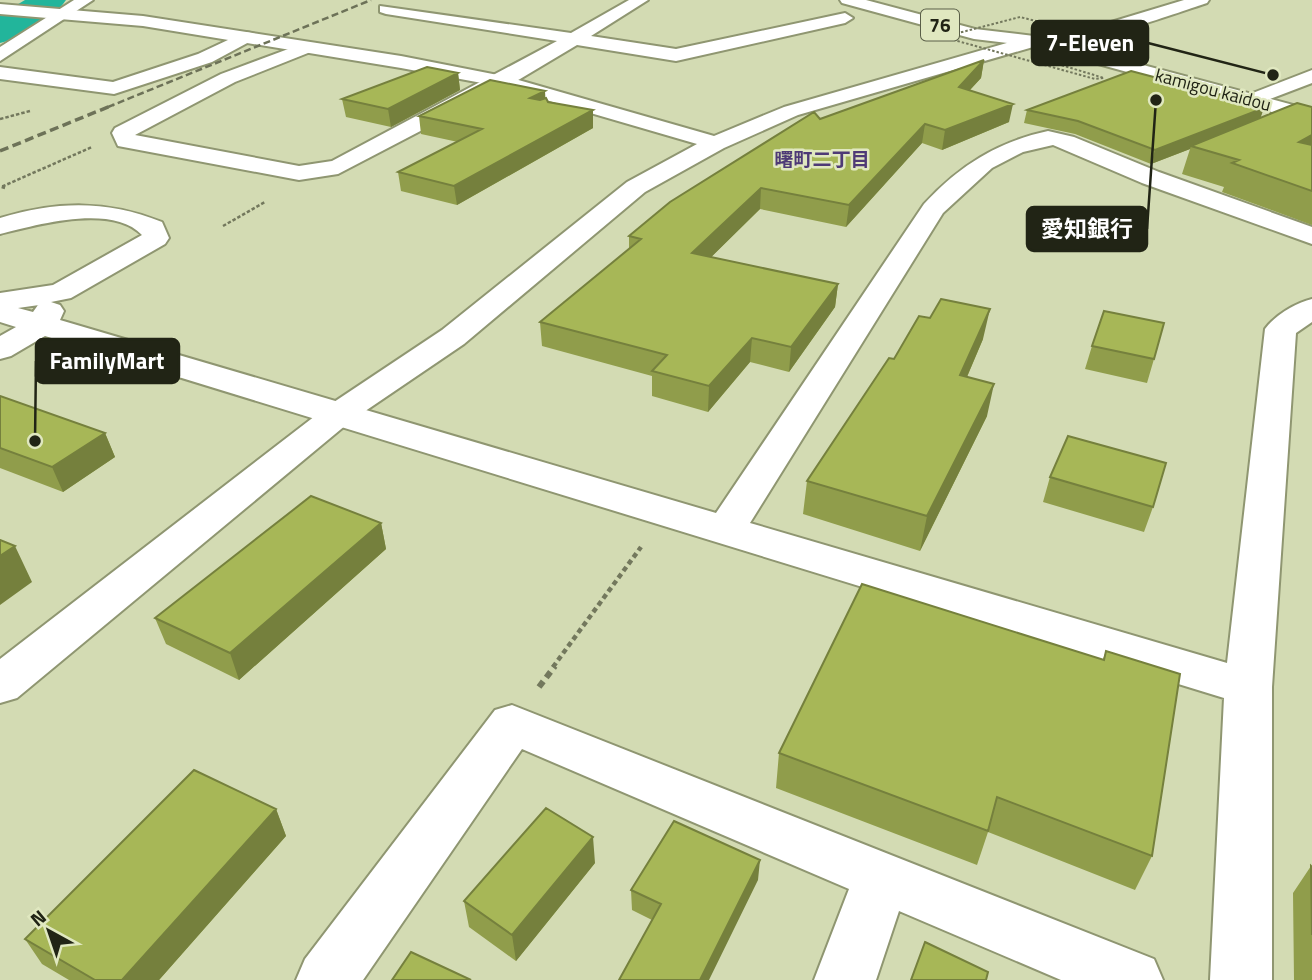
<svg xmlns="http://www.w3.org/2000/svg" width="1312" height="980" font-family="'Titillium Web','Noto Sans JP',sans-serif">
<rect width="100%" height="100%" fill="#d3dbb3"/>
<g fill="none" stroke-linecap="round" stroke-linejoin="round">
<path fill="#22b59b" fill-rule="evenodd" d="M25 0H66C51 22 25 37 0 43V15Z"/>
<defs>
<path id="minor" d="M74 0H93L0 61V47Z
M629 0H648L591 36 676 49 845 13 853 18 845 23 676 61 577 45 520 79 338 174 299 180 118 146 112 133 115 128 221 74 307 42 316 47 313 51 235 82 135 135 299 166 332 161 557 41 386 14 380 12V6L571 33Z
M245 32 251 33 254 37 251 41 212 62 114 94 0 79V67L113 82 198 54Z
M1312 70V83L1252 106 1242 100 1245 96Z
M1048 131 1074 137 1159 172 1312 227V244L1142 183 1053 145 1023 152 992 168 943 213 750 523 1227 663 1265 329C1275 315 1296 303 1312 299V322L1296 333 1272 687V980H1210L1224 698 45 336 11 356 0 359V336L16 327 0 322V293L53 285 142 235C112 203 36 225 0 234V218C57 201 107 200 162 222L169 238 165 244 71 298 51 302 60 305 64 311 60 320 716 513 924 204C959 166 997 142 1048 131ZM38 305 33 312 18 308 39 305Z
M512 705 1154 959 1163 980H1061L899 911 876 980H814L849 889 522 749 363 980H296L305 959 495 710Z"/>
<path id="tertiary" d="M0 4 143 16 401 56 508 77 714 136 784 107 1028 37H1040L1043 41 1040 45 798 115 724 148 645 192 464 344 352 420 17 698 0 703V659L328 406 442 330 627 182 697 144 498 86 401 68 143 26 0 14Z"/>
<path id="secondary" d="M1184 0H1209L1207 3C1179 12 1043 62 1025 41L1034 36 1078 32Z"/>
<path id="primary" d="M840 0H866L975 29 1034 36 1312 110V123L1033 46 974 39 842 3Z"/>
</defs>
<use href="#minor" stroke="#8f9671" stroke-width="4"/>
<use href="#tertiary" stroke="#8f9671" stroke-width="4"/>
<use href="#secondary" stroke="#8f9671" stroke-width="4"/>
<use href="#primary" stroke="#8f9671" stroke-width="4"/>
<path stroke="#73785d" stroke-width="2.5" stroke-dasharray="3.5 2" stroke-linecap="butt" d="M0 119 30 111
M5 188 1 187 92 147
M223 226 265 202"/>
<path stroke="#73785d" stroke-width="4.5" stroke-dasharray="5 3.5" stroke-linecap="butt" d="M553 667 641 547"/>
<path stroke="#73785d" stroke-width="6" stroke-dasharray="7 5" stroke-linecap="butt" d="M539 687 555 666"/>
<use href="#minor" fill="#fff" fill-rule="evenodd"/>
<use href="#tertiary" fill="#fff" fill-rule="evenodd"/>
<use href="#secondary" fill="#fff" fill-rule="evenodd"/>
<use href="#primary" fill="#fff" fill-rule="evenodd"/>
<path stroke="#6d7258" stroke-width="2.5" stroke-dasharray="7 3.5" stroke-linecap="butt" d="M108 107 371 0"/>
<path stroke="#6d7258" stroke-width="3.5" stroke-dasharray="9 4.5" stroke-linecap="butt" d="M0 151 113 105"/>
<path stroke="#73785d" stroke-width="2" stroke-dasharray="2.5 2" stroke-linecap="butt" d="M1041 64 1115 41 1020 17 943 37 1095 79 1104 78 1061 65"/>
</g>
<path fill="#909d4b" d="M984 60 981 78 970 90 1009 122 942 150 922 143 846 227 760 209 711 257 838 284 835 307 789 372 750 362 708 412 652 396V376L542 346 540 322 629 249V236L820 119Z
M458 73 460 90 391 127 346 117 342 99Z
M545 98 548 102 593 128 457 205 401 191 398 172 458 142 421 134 419 116Z
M1225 98 1264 108 1260 118 1312 107V225L1222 192 1224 187 1182 174 1190 149 1151 164 1075 134 1024 123 1027 110Z
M983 339 967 377 987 416 920 551 803 514 807 481 894 359Z
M1092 346 1154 359 1147 383 1085 369Z
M0 396 105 433 115 457 63 492 0 468Z
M1050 477 1153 507 1144 532 1043 502Z
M381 523 386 549 239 680 166 644 155 618Z
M1106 651 1152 856 1135 890 988 832 977 865 776 788 779 753 1103 659Z
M276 809 286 836 159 980H69L42 964 25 939Z
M595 863 516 961 469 927 464 901Z
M1311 866 1312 867V980H1294L1293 893Z
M758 880 652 920 632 910 631 890Z"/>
<path fill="#75803d" d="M984 60 981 78 956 105 959 87Z
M458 73 460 90 391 127 388 109Z
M545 91 546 108 530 98Z
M1013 104 1009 122 942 150 945 130Z
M1264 108 1259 122 1191 146 1190 149 1151 164 1155 150Z
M593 110V128L457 205 454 186Z
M925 124 922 143 846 227 849 205Z
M1312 135V158L1299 142Z
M761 188 760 209 692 276V253Z
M838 284 835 307 789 372 791 347Z
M990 309 983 339 954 407 960 375Z
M752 338 750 362 708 412 709 386Z
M994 384 987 416 920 551 927 516Z
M105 433 115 457 63 492 52 467Z
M381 523 386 549 239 680 230 653Z
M15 546 32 582 0 605V556Z
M276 809 286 836 159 980H122Z
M593 837 595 863 516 961 512 935Z
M760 860 758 880 709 980H700Z"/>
<path fill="#a7b757" stroke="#75803d" stroke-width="2" d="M984 60 959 87 1013 104 945 130 925 124 849 205 761 188 692 253 838 284 791 347 752 338 709 386 652 371 667 355 540 322 641 239 629 236 670 202 814 112 820 119Z
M427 67 458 73 388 109 342 99Z
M1131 71 1226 96 1222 97 1264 108 1155 150 1078 121 1027 110Z
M490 80 545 91 530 98 540 100 546 98 548 102 593 110 454 186 398 172 482 129 419 116Z
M1297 103 1312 107V135L1299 142 1312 145V191L1232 163 1239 160 1191 146Z
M941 299 990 309 960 375 994 384 927 516 807 481 889 358 894 359 919 316 930 318Z
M1104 311 1164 323 1154 359 1092 346Z
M0 396 105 433 52 467 0 448Z
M1068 436 1166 463 1153 507 1050 477Z
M311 496 381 523 230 653 155 618Z
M0 540 15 546 0 556Z
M862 584 1104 660 1106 651 1180 674 1152 856 997 797 988 831 779 753Z
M194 770 276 809 122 980H95L25 939Z
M546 808 593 837 512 935 464 901Z
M674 821 760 860 700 980H619L661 904 631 890Z
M1311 866 1312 867V935Z
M925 942 988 972 986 980H911Z
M411 952 471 980H392Z"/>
<g text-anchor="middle" stroke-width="5" stroke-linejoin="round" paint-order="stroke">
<g font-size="18" fill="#212415" stroke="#e0e8c0">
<text transform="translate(1213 90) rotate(15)" y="6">kamigou kaidou</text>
</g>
<rect fill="#e0e8c0" stroke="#5a5f48" stroke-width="2" x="921" y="9.5" width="38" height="31" rx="5"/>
<g font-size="19" font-weight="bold" fill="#212415">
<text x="940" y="32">76</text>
</g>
<g font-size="19" font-weight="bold" fill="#4e3a76" stroke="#e0e8c0">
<text x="822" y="166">曙町二丁目</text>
</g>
</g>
<path fill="none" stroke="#212415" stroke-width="2.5" d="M1273 75L1148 43M1156 100L1147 229M35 441L36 361"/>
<g fill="#212415" stroke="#e0e8c0" stroke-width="2.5">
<circle cx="1273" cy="75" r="7"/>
<circle cx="1156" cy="100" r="7"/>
<circle cx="35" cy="441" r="7"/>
</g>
<g fill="#212415" stroke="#212415" stroke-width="2.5">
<rect x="1032" y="21" width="116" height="44" rx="7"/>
<rect x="1027" y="207" width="120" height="44" rx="7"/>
<rect x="36" y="339" width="143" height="44" rx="7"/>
</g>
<g font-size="23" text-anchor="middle" font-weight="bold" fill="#fff">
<text x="1090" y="51">7-Eleven</text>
<text x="1087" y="237">愛知銀行</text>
<text x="107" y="369">FamilyMart</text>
</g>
<g transform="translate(49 931) rotate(320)" stroke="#e0e8c0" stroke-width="5" paint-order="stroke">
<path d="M0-5L12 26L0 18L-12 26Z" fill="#212415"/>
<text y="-10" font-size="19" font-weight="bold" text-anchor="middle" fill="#212415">N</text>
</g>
</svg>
